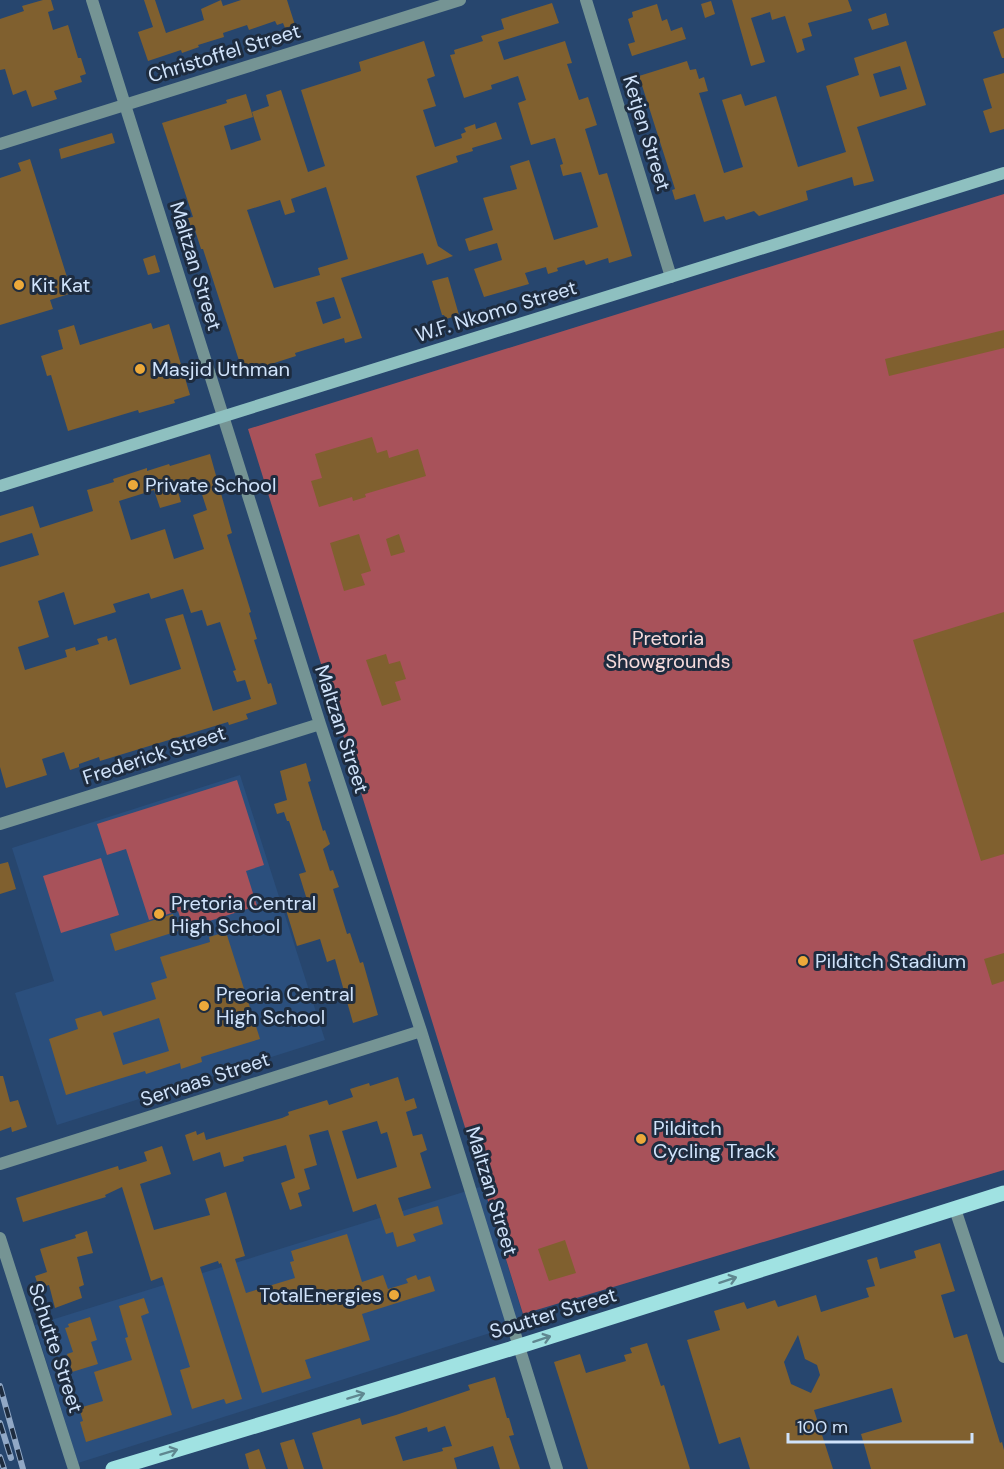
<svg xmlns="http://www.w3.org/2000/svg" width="1004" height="1469" font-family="'DM Sans',sans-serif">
<rect width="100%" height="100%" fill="#27466e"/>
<path fill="#2b4f7d" d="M240 775 325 1040 57 1125 15 993 54 981 12 848Z
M483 1186 525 1322 78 1463 35 1325Z"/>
<path fill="#a8525a" d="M1004 194V1170L523 1314 248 429Z
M237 780 264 865 246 871 257 906 184 929 178 911 149 920 126 849 107 855 97 824Z
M101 858 119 915 61 933 43 876Z"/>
<path fill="#80602f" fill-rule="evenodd" d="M43 0H51L54 10 48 12 53 30 68 25 78 58H81L86 74 80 76 82 82 54 91 57 99 32 107 26 90 13 95 5 69 0 70V19L24 11 22 6Z
M144 0H155L166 33 204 20 201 9 221 0 223 6 241 0H287L295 25 285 28 283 23 277 25 275 21 249 30 247 25 223 33 224 37 198 45 199 47 182 53 181 50 148 61 138 32 153 27Z
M732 0H848L852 11 808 23 812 36 802 39 805 50 797 53 785 16 772 20 770 12 751 18 765 62 751 66Z
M711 1 715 14 705 18 701 4Z
M552 3 559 23 498 42 504 60 565 41 572 63 567 64 579 100 588 97 597 125 585 129 599 175 607 173 632 256 609 263 608 258 586 265 584 260 557 268 558 271 548 274 546 267 525 273 529 284 484 297 474 269 502 260 497 243 469 251 465 239 493 230 483 198 517 189 510 166 529 160 554 240 598 227 581 172 563 176 560 165 563 164 555 138 531 145 518 103 526 100 518 76 491 85 492 89 464 98 450 55 455 54 454 50 483 41 481 36 504 29 501 19Z
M657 4 662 21 667 19 671 31 682 27 686 39 632 56 628 44 635 42 628 19 633 17 632 12Z
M886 13 889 25 872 30 868 19Z
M1004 28V58H1002L993 32Z
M424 41 435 76 427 79 436 106 423 110 435 147 462 138 461 134 466 132 464 128 475 124 476 129 496 122 502 139 472 148 473 151 456 156 458 162 416 176 438 246 453 256 427 265 423 253 341 278 362 338 345 343 344 338 295 353 296 356 243 373 203 249H201L194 227 191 228 188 218 193 217 162 123 227 103 226 100 246 94 253 117 224 126 231 150 261 140 252 112 269 106 266 95 281 90 308 172 325 166 301 90 361 71 359 62ZM326 187 348 259 318 268 320 275 274 288 247 210 280 200 285 215 295 212 291 199ZM334 297 341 318 323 324 316 302Z
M906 41 926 105 857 127 874 181 854 186 852 177 806 191 808 200 759 216 754 211 726 220 724 216 704 222 695 194 675 200 672 190 675 189 639 76 687 61 690 70 696 69 699 79 704 77 708 91 699 93 724 173 743 167 722 100 741 94 745 106 776 96 798 167 846 152 826 86 859 75 854 58ZM900 66 907 89 880 97 873 74Z
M1004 73V129L990 133 983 111 992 108 983 79Z
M112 133 115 143 61 159 59 149Z
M30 159 72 293 50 300 53 309 0 325V178L21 171 18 163Z
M155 255 160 272 148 275 143 259Z
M448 277 459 315 446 319 444 315H442L432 281Z
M151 323 153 329 169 324 190 395 174 400 175 403 139 413 138 410 68 431 51 375 47 376 41 356 63 349 58 330 74 325 80 345Z
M1004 330V348L889 376 885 359Z
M372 437 377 453 387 450 389 458 418 449 426 476 365 494 366 497 353 501 352 497 319 507 311 481 322 478 315 454Z
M210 454 232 533 227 535 251 612 249 613 257 639 254 640 268 684 271 683 277 704 246 714 248 719 229 725 228 722 100 761 99 757 79 764V767L70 770 64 752 42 759 47 775 6 788 0 767V567L39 555 32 533 0 543V516L33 506 40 528 93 511 87 490 114 482 113 479 147 468V471L169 464 170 466ZM197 479 207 510 193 515 204 549 174 559 165 529 131 540 119 501 154 490 160 508 181 502 176 485ZM183 589 191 613 202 610 207 626 220 622 236 670 233 671 237 682 245 680 251 699 213 711 183 614 165 619 181 669 130 685 116 638 108 641 107 636 97 639 99 644 76 651 75 647 65 650 67 657 25 670 18 647 49 637 38 601 64 592 74 625 116 612 113 604 149 593 151 599Z
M359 534 371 571 361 574 365 585 344 591 330 543Z
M399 534 405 552 391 556 386 539Z
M1004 612V854L981 861 913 640Z
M386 654 389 664 400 661 406 679 395 682 401 700 382 706 366 660Z
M306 763 311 781 308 782 323 831 325 830 330 844 323 849 330 871 333 870 339 887 333 889 347 934 350 933 360 963 363 962 378 1015 353 1023 335 959 327 962 320 939 297 946 286 910 308 903 299 874 306 872 289 821H287L284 812 277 814 274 804 287 800 280 771Z
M8 862 16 889 0 894V864Z
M173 914 178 931 115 951 110 934Z
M226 932 260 1039 201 1057 202 1062 181 1069 180 1063 146 1074 145 1071 66 1095 49 1039 78 1029 75 1019 101 1011 103 1016 156 999 151 983 167 978 160 957 210 942 209 937ZM159 1018 169 1051 123 1065 113 1033Z
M1004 953V981L992 985 984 959Z
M0 1076H3L10 1102 18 1100 27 1127 12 1132 11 1127 0 1131Z
M398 1077 405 1101 414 1098 417 1108 406 1112 413 1136 422 1134 427 1150 420 1153 431 1188 398 1198 404 1216 438 1206 443 1224 413 1234 416 1241 397 1247 393 1232 386 1234 376 1204 353 1212 328 1130 309 1135 317 1165 304 1169 310 1189 298 1193 302 1206 290 1210 281 1183 295 1178 286 1145 243 1157 244 1161 224 1167 220 1152 193 1161 185 1135 196 1131 197 1135 204 1132 206 1140 282 1118 289 1115 288 1112 327 1100 329 1105 353 1097 350 1089 369 1083 370 1086ZM377 1121 381 1134 387 1132 397 1167 357 1179 342 1131Z
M162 1146 171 1174 140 1184 154 1230 210 1215 205 1199 226 1192 245 1256 235 1259 246 1293 295 1278 290 1262 294 1261 291 1251 347 1234 362 1282 383 1275 388 1289 408 1283 406 1279 416 1275 418 1280 430 1276 435 1291 362 1314 370 1340 305 1360 311 1378 262 1393 221 1263 219 1264 218 1261 200 1267 242 1399 226 1404 224 1399 192 1409 180 1370 190 1367 162 1277 151 1281 122 1187 105 1195 106 1197 23 1222 16 1198 118 1166 119 1170 147 1161 144 1152Z
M87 1231 93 1253 77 1257 84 1285 79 1287 82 1298 55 1308 49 1285 39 1288 35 1276 47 1272 40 1249 76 1238 75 1235Z
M565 1240 576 1273 549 1281 538 1249Z
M940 1243 955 1291 941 1295 954 1338 967 1334 1000 1443 1002 1442 1004 1450V1469H871L861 1434 902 1422 892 1388 814 1410 833 1469H750L740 1437 719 1444 687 1340 720 1330 714 1311 744 1302 747 1309 775 1300 778 1307 816 1295 821 1312 869 1297 866 1288 875 1286 867 1260 877 1257 880 1269 916 1258 914 1251ZM798 1335 805 1359 817 1365 820 1375 811 1393 791 1384 784 1362Z
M144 1298 149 1313 141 1316 172 1415 86 1442 80 1422 83 1421 79 1408 103 1401 94 1372 132 1360 125 1338 128 1337 119 1306Z
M90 1317 97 1340 91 1342 98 1364 72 1372 67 1354 73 1352 65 1328 69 1327 68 1324Z
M647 1343 661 1386 664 1385 690 1469H588L554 1362 580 1354 586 1373 626 1361 624 1355 632 1353 630 1348Z
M495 1377 507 1418H509L514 1435 509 1436 520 1469H500L493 1446 454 1458 457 1469H323L312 1433 360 1418 362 1425 396 1415 470 1390 468 1385ZM445 1426 452 1446 442 1448 443 1451 403 1461 395 1437 427 1427 428 1432Z
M294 1439 304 1469H288L280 1443Z
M259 1449 266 1469H249L245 1454Z"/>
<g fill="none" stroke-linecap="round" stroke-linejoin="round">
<path stroke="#759494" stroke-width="12" d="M92 0 320 724 421 1031 557 1469
M586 0 671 277
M0 144 460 0
M0 824 320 724
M0 1164 421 1031
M955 1209 1004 1357
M0 1238 74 1469"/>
<path stroke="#8ec0c0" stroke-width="12" d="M0 486 1004 173"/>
<path stroke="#a0e2e2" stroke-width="15" d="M113 1469 520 1346 1004 1193"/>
<defs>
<path id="rail" d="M0 1386 23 1469
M0 1423 11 1458
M0 1457 4 1469"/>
</defs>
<use href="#rail" stroke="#91a8c6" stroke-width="6"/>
<use href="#rail" stroke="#1e2c3f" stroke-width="4" stroke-dasharray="11" stroke-linecap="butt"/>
</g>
<defs><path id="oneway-shaft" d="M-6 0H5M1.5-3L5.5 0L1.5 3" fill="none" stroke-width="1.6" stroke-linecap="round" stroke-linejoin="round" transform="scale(1.5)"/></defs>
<g stroke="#5f8790">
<use href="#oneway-shaft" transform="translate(728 1280) rotate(-18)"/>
<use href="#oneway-shaft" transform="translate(542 1339) rotate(-18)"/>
<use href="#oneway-shaft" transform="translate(356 1396) rotate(-17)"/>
<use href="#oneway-shaft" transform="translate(169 1452) rotate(-17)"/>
</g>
<g fill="#eca93a" stroke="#1e2c3f" stroke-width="2">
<circle cx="19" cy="285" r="6"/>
<circle cx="140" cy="369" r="6"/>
<circle cx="133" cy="485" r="6"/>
<circle cx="159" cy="914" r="6"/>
<circle cx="803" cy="961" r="6"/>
<circle cx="204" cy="1006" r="6"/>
<circle cx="641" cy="1139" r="6"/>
<circle cx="394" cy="1295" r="6"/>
</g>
<g text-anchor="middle" stroke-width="6" stroke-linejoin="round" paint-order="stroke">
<g font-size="20" fill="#d0e3fb" stroke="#1e2c3f">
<text transform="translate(224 53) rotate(-17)" y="7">Christoffel Street</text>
<text transform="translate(647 133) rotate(73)" y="7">Ketjen Street</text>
<text transform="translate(196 266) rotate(73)" y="7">Maltzan Street</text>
<text transform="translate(496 311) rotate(-17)" y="7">W.F. Nkomo Street</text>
<text transform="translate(342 729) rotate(72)" y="7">Maltzan Street</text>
<text transform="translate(154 755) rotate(-18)" y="7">Frederick Street</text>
<text transform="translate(205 1079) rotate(-18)" y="7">Servaas Street</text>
<text transform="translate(492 1191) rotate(73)" y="7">Maltzan Street</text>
<text transform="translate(553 1313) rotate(-17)" y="7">Soutter Street</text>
<text transform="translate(56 1348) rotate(72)" y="7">Schutte Street</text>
</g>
<g font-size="20" fill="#d0e3fb" stroke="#1e2c3f" text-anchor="start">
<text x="31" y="292">Kit Kat</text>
<text x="152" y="376">Masjid Uthman</text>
<text x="145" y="492">Private School</text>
<text x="171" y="910">Pretoria Central<tspan x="171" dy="23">High School</tspan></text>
<text x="815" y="968">Pilditch Stadium</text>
<text x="216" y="1001">Preoria Central<tspan x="216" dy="23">High School</tspan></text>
<text x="653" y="1135">Pilditch<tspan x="653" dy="23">Cycling Track</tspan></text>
<text x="382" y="1302" text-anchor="end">TotalEnergies</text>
</g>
<g font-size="20" fill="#f5dadb" stroke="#1e2c3f">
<text x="668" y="645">Pretoria<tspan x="668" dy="23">Showgrounds</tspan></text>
</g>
</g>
<path d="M788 1433v9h184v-9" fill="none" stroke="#d0e3fb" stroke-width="3"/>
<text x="797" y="1433" font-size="18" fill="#d0e3fb" stroke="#1e2c3f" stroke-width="4.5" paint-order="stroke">100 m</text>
</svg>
